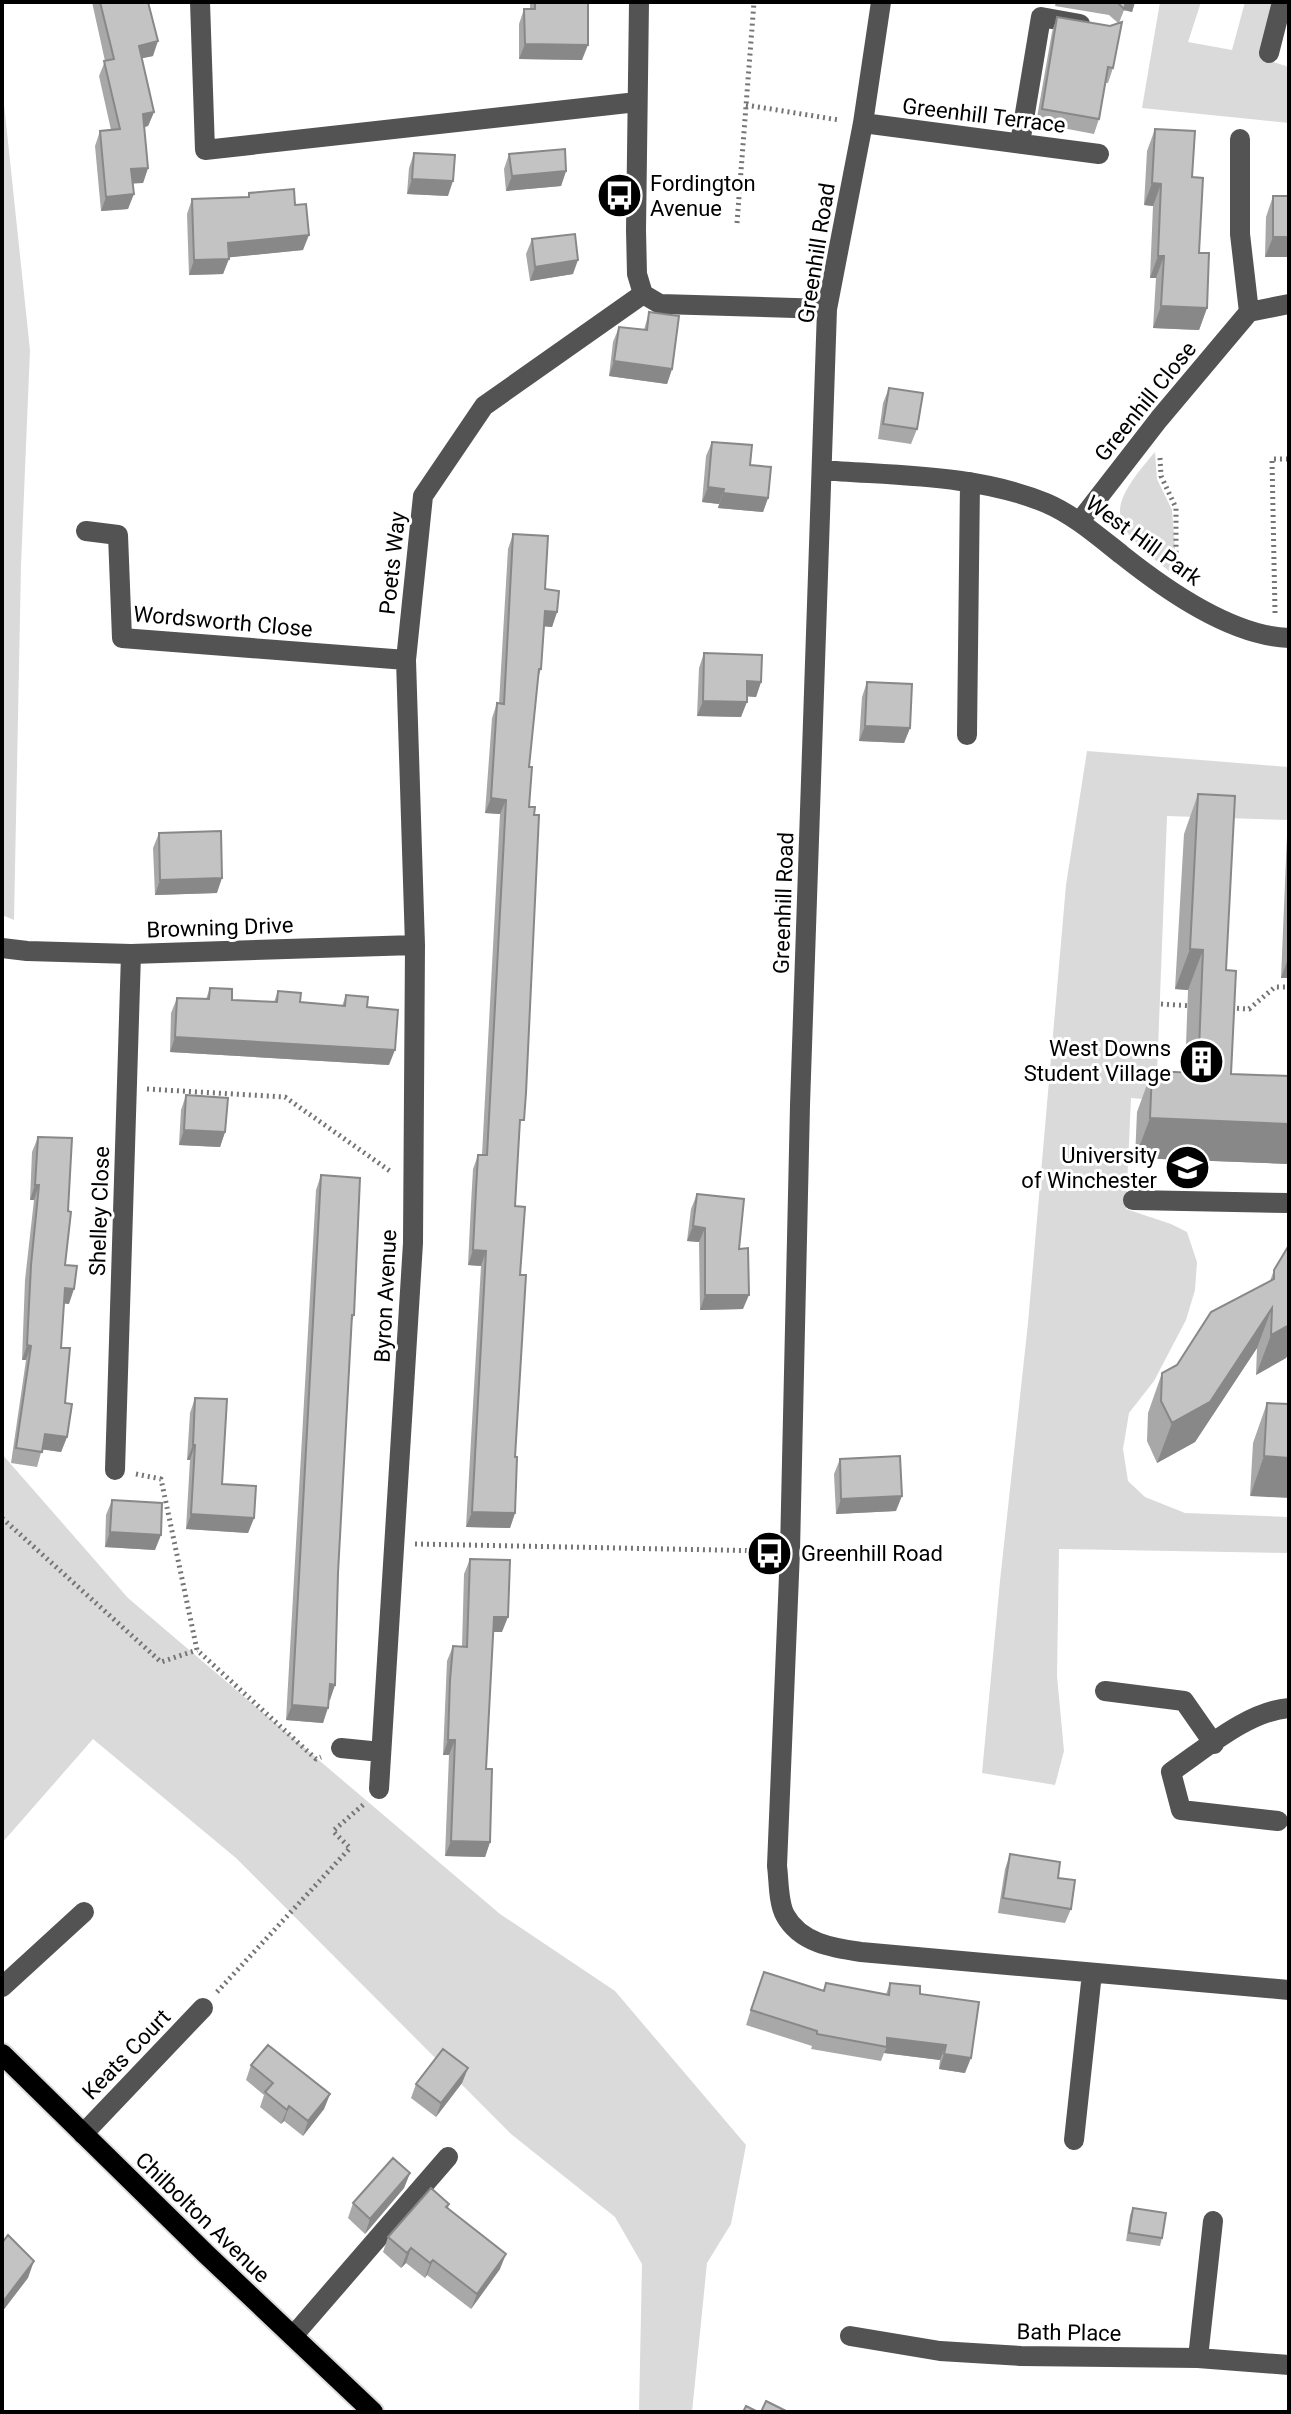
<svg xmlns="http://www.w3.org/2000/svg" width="1291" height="2414" font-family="Roboto,sans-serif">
<rect width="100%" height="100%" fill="#fff"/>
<path fill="#dadada" d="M1160 2H1201L1188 42 1232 50 1245 2H1273L1261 58 1289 67V123L1142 108Z
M2 85 30 350 21 565 14 920 2 915Z
M1155 452 1157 479 1172 510 1175 548 1169 571C1110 524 1103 512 1155 452Z
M1087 751 1289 767V820L1167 816 1156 1100 1131 1098 1126 1209 1171 1224 1187 1232 1197 1262 1195 1290 1186 1320 1154 1381 1129 1413 1123 1449 1128 1481 1145 1497 1185 1513 1289 1517V1553L1059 1549 1057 1676 1064 1751 1055 1785 982 1773 1000 1581 1028 1323 1066 885Z
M2 1454 128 1598 500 1914 615 1991 746 2145 731 2224 707 2263 692 2412H639L642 2264 615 2217 511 2134 236 1858 93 1739 2 1843Z"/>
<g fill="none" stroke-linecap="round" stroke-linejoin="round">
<defs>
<path id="major" d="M2 2054 206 2254 373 2412"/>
</defs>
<use href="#major" stroke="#dbdbdb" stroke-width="24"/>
<path stroke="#757575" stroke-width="5" stroke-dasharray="2 4" stroke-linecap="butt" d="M746 105 839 120
M737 223 754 2
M1160 458 1161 476 1176 508V568
M1275 613 1272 459H1289
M1161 1004 1193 1006
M1231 1008 1249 1009 1275 987H1289
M147 1089 285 1097 390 1171
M136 1474 161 1479 197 1650 316 1759 321 1757
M2 1518 161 1662 197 1650
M415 1544 769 1551
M217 1992 350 1848 333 1831 364 1804"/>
<path stroke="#535353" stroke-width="20" d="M200 2 205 150 637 102
M639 2 636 230 637 274 643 294 660 304 827 309
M881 2 863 123 827 309 800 1105 790 1551 777 1866C779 1880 778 1902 785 1915 800 1943 833 1948 861 1952L1289 1990
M1269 53 1282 2
M863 123 1099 154
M1240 139V234L1249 312
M1020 143 1041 17 1080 24
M822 470C896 476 976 474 1046 503 1074 515 1098 536 1122 555 1166 590 1231 636 1289 638
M1080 521 1159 419 1249 312 1289 304
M86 531 118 535 122 638 406 660
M967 735 970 482
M2 948 27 951 131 954 415 945
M1133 1200 1289 1203
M115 1470 131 954
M1105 1691 1184 1701 1214 1744
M341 1748 381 1752
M379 1789 413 1243 415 945 406 660 423 496 484 406 643 294
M1278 1821 1181 1810 1171 1772C1205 1749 1248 1711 1289 1708
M2 1987 84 1912
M83 2134 203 2008
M1074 2140 1092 1973
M293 2336 448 2157
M850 2336 940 2351 1021 2356 1198 2358 1289 2365
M1198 2358 1213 2221"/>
<use href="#major" stroke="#000" stroke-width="20"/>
</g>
<path fill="#a8a8a8" d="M92 2H148L153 56 142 58 154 112 148 126 144 127 148 168 143 183H133L128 209 101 211 95 146 100 131 111 130 99 76 105 61Z
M530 2H588L582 60 519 59V24L524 9H530Z
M1056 2H1135L1132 12 1124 10 1119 23 1113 68 1108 83H1105L1099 119 1094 134 1036 123 1052 32 1057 17 1110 26 1118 23 1109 15 1055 6Z
M1155 129 1192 177 1199 253 1207 308 1199 330 1153 328 1156 278H1150L1153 206 1144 205 1147 151Z
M414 153 448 196 407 194 409 168Z
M509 154 566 171 561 186 506 191 504 169Z
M249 193 295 205 303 250 229 257 223 274 189 275 187 214 192 199 248 197Z
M1273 196H1289V257H1265L1266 217Z
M532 239 573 274 530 281 526 254Z
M649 312 672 369 667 384 609 376 613 342 619 327 644 330Z
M889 388 917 429 911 444 878 439 883 403Z
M712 442 750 465 768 498 763 512 718 508 719 504 702 502 706 456Z
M513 534 557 612 552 627 544 626 541 669 538 678 529 767 519 1134 515 1206 520 1275 515 1457V1513L510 1528 466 1527 481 1266 468 1265 471 1204 473 1169 478 1155H482L500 814 485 813 492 718 497 703H499L508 549Z
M704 653 761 682 756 697 747 696 741 717 697 716 699 668Z
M867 682 910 728 904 743 859 741 862 697Z
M1198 794 1226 970 1231 1074 1289 1076V1164L1135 1158 1137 1112 1152 1071 1185 1073 1188 990 1175 989 1184 834Z
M1289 829V978H1281L1287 835Z
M159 833 217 893 155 895 153 848Z
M210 988 232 1000 274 1002 278 991 300 1002 342 1006 346 995 367 1007 389 1065 170 1052 171 1013 177 998 206 999Z
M186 1095 225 1132 220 1147 179 1145 181 1110Z
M38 1137 65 1265 69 1304 64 1303 61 1348 67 1437 61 1452 42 1449 37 1467 11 1463 26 1360H22L25 1280 34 1200H30L32 1152Z
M321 1175 354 1315 352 1321 338 1573 335 1685 329 1700 323 1723 286 1720 316 1190Z
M697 1194 739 1249 743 1309 700 1310 699 1242 687 1241 691 1209Z
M1274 1270 1286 1358 1256 1375 1257 1348 1195 1442 1157 1463 1147 1441 1148 1413 1162 1373 1177 1365 1270 1281Z
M195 1398 222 1484 254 1518 248 1533 186 1529 190 1460H187L190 1413Z
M1267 1403 1289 1404 1250 1496 1253 1443Z
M840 1459 896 1511 836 1514 834 1474Z
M112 1500 155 1550 105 1547 106 1515Z
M470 1559 502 1632H493L486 1769 490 1842 485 1857 445 1856 449 1755H443L447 1661 453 1646H462L464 1574Z
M1010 1854 1058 1878 1071 1909 1065 1923 998 1913 1005 1869Z
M826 1983 886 1994 890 1983 920 1994 965 2073 939 2069 940 2060 884 2053 881 2061 811 2049 812 2046 746 2025 758 1987 823 1991Z
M251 2065 330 2094 324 2109 303 2136 284 2121 281 2124 260 2107 264 2095 246 2080Z
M468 2068 462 2083 436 2117 411 2098 416 2084Z
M410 2173 404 2188 365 2234 348 2218 353 2203Z
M449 2204 448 2208 500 2269 471 2309 427 2275 425 2278 406 2263 401 2268 383 2252 388 2237Z
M1133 2208 1162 2238 1160 2246 1126 2241 1130 2215Z"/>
<path fill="#888" d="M1125 2H1135L1132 12 1124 10Z
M158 41 153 56 134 60 139 46Z
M525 44 588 45 582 60 519 59Z
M154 112 148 126 137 129 143 114Z
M148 168 143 183 126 184 131 169Z
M566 171 561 186 506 191 512 176Z
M412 179 453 181 448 196 407 194Z
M1152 183 1161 184 1153 206 1144 205Z
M134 194 128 209 101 211 106 197Z
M309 235 303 250 223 258 228 243Z
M1273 237H1289V257H1265Z
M1158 256H1164L1156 278H1150Z
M229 259 223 274 189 275 194 260Z
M578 260 573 274 530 281 535 267Z
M1161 306 1207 308 1199 330 1153 328Z
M614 361 672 369 667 384 609 376Z
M708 487 724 489 719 504 702 502Z
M723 493 768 498 763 512 718 508Z
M545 611 557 612 552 627 539 626Z
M747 681 761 682 756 697 742 696Z
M703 701 747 702 741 717 697 716Z
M865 726 910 728 904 743 859 741Z
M491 798 506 800 500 814 485 813Z
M222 878 217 893 155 895 160 880Z
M1190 949 1203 950 1188 990 1175 989Z
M1289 956V978H1281Z
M175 1037 395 1050 389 1065 170 1052Z
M1150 1118 1289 1124V1164L1135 1158Z
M184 1130 225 1132 220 1147 179 1145Z
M35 1185H39L34 1200H30Z
M693 1226 705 1228 699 1242 687 1241Z
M473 1250 486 1251 481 1266 468 1265Z
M65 1288 74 1289 69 1304 59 1303Z
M705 1295H749L743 1309 700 1310Z
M1272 1308 1257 1348 1195 1442 1157 1463 1172 1423Z
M1289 1325V1354L1286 1358 1256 1375 1271 1335Z
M27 1345 31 1346 26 1360H22Z
M45 1434 67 1437 61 1452 39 1449Z
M193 1445H195L190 1460H187Z
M1264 1456 1289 1458V1498L1250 1496Z
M902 1496 896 1511 836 1514 841 1499Z
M472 1512 515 1513 510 1528 466 1527Z
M191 1514 254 1518 248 1533 186 1529Z
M110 1532 161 1535 155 1550 105 1547Z
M494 1617H508L502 1632H488Z
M330 1684 335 1685 330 1700 324 1699Z
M292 1705 328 1708 323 1723 286 1720Z
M448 1740H455L449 1755H443Z
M451 1841 490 1842 485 1857 445 1856Z
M887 2038 946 2045 940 2060 884 2053 887 2047Z
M944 2054 971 2058 965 2073 939 2069Z
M468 2068 462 2083 436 2117 441 2103Z
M330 2094 324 2109 303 2136 308 2121Z
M289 2106 284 2121 281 2124 287 2110Z
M410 2173 404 2188 365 2234 370 2219Z
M411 2248 406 2263 401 2268 407 2253Z
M506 2254 500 2269 471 2309 477 2294Z
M433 2260 427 2275 425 2278 430 2263Z
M34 2261 28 2278 2 2312V2303Z"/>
<path fill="#c3c3c3" stroke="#888" stroke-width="2" d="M100 2H148L158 41 139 46 154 112 143 114 148 168 131 169 134 194 106 197 100 131 120 129 104 61 114 59Z
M535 2H588V45L525 44 524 9H535Z
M1117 2H1126L1124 9Z
M1057 17 1110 26 1122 22 1113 68 1108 67 1099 119 1042 109Z
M1155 129 1195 131 1192 177 1203 178 1199 253H1209L1207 308 1161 306 1164 256H1158L1161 184 1152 183Z
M565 149 566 171 512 176 509 154Z
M414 153 455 155 453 181 412 179Z
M294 189 295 205 306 204 309 235 228 243 229 259 194 260 192 199 249 197V193Z
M1273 196H1289V237H1273Z
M575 234 578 260 535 267 532 239Z
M649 312 679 316 672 369 614 361 619 327 647 330Z
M889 388 923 393 917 429 883 424Z
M712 442 752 445 750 465 771 467 768 498 723 493 724 489 708 487Z
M513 534 548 536 545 589 559 591 557 612 545 611 541 669H539L529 767H532L529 807H535L534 815H539L526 1093 524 1120H520L515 1206 525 1207 520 1275H526L515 1457H517L515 1513 472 1512 486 1251 473 1250 476 1190 478 1155H487L506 800 491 798 497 703 504 704Z
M704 653 762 655 761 682 747 681V702L703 701Z
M867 682 912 684 910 728 865 726Z
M1198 794 1235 796 1226 970 1236 971 1231 1074 1289 1076V1124L1150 1118 1152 1071 1198 1073 1203 950 1190 949Z
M221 831 222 878 160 880 159 833Z
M210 988 232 989V1000L277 1002 278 991 301 993 300 1002 345 1006 346 995 368 997 367 1007 398 1010 395 1050 175 1037 177 998 209 999Z
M186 1095 228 1098 225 1132 184 1130Z
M38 1137 72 1138 68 1211 71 1212 65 1265 77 1266 74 1289 65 1288 61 1348H70L65 1403 72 1404 67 1437 45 1434 42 1452 16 1448 31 1346 27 1345 31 1265 39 1185H35Z
M321 1175 360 1178 354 1315H352L338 1573 335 1685 330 1684 328 1708 292 1705Z
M697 1194 744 1199 739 1249 748 1248 749 1295H705V1228L693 1226Z
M1289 1245V1325L1271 1335 1272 1308 1210 1402 1172 1423 1161 1401 1162 1373 1177 1365 1211 1312 1274 1279V1270Z
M195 1398 227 1399 222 1484 256 1486 254 1518 191 1514 195 1445H193Z
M1267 1403 1289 1404V1458L1264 1456Z
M900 1456 902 1496 841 1499 840 1459Z
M112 1500 162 1503 161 1535 110 1532Z
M470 1559 510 1560 508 1617H494L486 1769H492L490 1842 451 1841 455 1740H448L450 1680 453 1646 467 1647Z
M1010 1854 1060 1862 1058 1878 1075 1880 1071 1909 1003 1898Z
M764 1972 824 1991 826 1983 889 1995 890 1983 920 1986V1994L979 2002 971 2058 944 2054 946 2045 887 2038V2047L817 2034V2031L751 2010Z
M268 2045 330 2094 308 2121 289 2106 287 2110 265 2092 273 2083 251 2065Z
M443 2049 468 2068 441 2103 416 2084Z
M393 2158 410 2173 370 2219 353 2203Z
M431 2188 449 2204 446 2207 506 2254 477 2294 433 2260 430 2263 411 2248 407 2253 388 2237Z
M1133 2208 1166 2213 1162 2238 1129 2233Z
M8 2235 34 2261 2 2303V2243Z
M766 2401 788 2412H761Z
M746 2406 758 2412H743Z"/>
<defs>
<symbol id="bus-disc" viewBox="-11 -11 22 22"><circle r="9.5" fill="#000" stroke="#fff"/><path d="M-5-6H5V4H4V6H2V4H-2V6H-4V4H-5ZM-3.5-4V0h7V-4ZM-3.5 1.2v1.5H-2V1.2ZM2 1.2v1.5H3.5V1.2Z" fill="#fff"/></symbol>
<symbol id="building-disc" viewBox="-11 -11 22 22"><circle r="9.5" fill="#000" stroke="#fff"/><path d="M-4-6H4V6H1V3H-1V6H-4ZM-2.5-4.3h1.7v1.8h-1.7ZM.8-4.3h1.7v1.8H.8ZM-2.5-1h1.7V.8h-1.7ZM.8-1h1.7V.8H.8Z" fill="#fff"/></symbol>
<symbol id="university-disc" viewBox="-11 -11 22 22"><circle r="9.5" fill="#000" stroke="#fff"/><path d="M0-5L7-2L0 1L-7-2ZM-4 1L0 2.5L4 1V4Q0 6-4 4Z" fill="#fff"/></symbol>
</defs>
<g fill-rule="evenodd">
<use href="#bus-disc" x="594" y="170" width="51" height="51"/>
<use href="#building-disc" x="1176" y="1036" width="51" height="51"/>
<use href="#university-disc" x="1162" y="1142" width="51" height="51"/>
<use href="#bus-disc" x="744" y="1528" width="51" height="51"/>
</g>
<g text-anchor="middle" stroke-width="6" stroke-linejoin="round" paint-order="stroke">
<g font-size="22" fill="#000" stroke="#fff">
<text transform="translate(984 115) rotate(7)" y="8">Greenhill Terrace</text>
<text transform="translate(816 253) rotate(-81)" y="8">Greenhill Road</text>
<text transform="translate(1145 401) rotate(-51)" y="8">Greenhill Close</text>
<text transform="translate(1144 540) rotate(36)" y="8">West Hill Park</text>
<text transform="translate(392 563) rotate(-84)" y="8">Poets Way</text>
<text transform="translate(223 621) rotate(5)" y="8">Wordsworth Close</text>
<text transform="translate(783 903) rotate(-88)" y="8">Greenhill Road</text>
<text transform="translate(220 927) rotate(-2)" y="8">Browning Drive</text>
<text transform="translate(99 1211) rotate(-88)" y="8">Shelley Close</text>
<text transform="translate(385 1296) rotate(-87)" y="8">Byron Avenue</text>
<text transform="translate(126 2054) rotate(-46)" y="8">Keats Court</text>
<text transform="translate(203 2217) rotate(44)" y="8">Chilbolton Avenue</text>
<text transform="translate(1069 2332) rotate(1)" y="8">Bath Place</text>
</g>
<g font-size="22" fill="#000" stroke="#fff" text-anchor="start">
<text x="650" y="191">Fordington<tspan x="650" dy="25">Avenue</tspan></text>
<text x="1171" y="1056" text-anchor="end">West Downs<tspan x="1171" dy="25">Student Village</tspan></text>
<text x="1157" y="1163" text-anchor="end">University<tspan x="1157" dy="25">of Winchester</tspan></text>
<text x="801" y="1561">Greenhill Road</text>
</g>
</g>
<rect width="1291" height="2414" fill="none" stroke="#000000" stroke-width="8"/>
</svg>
